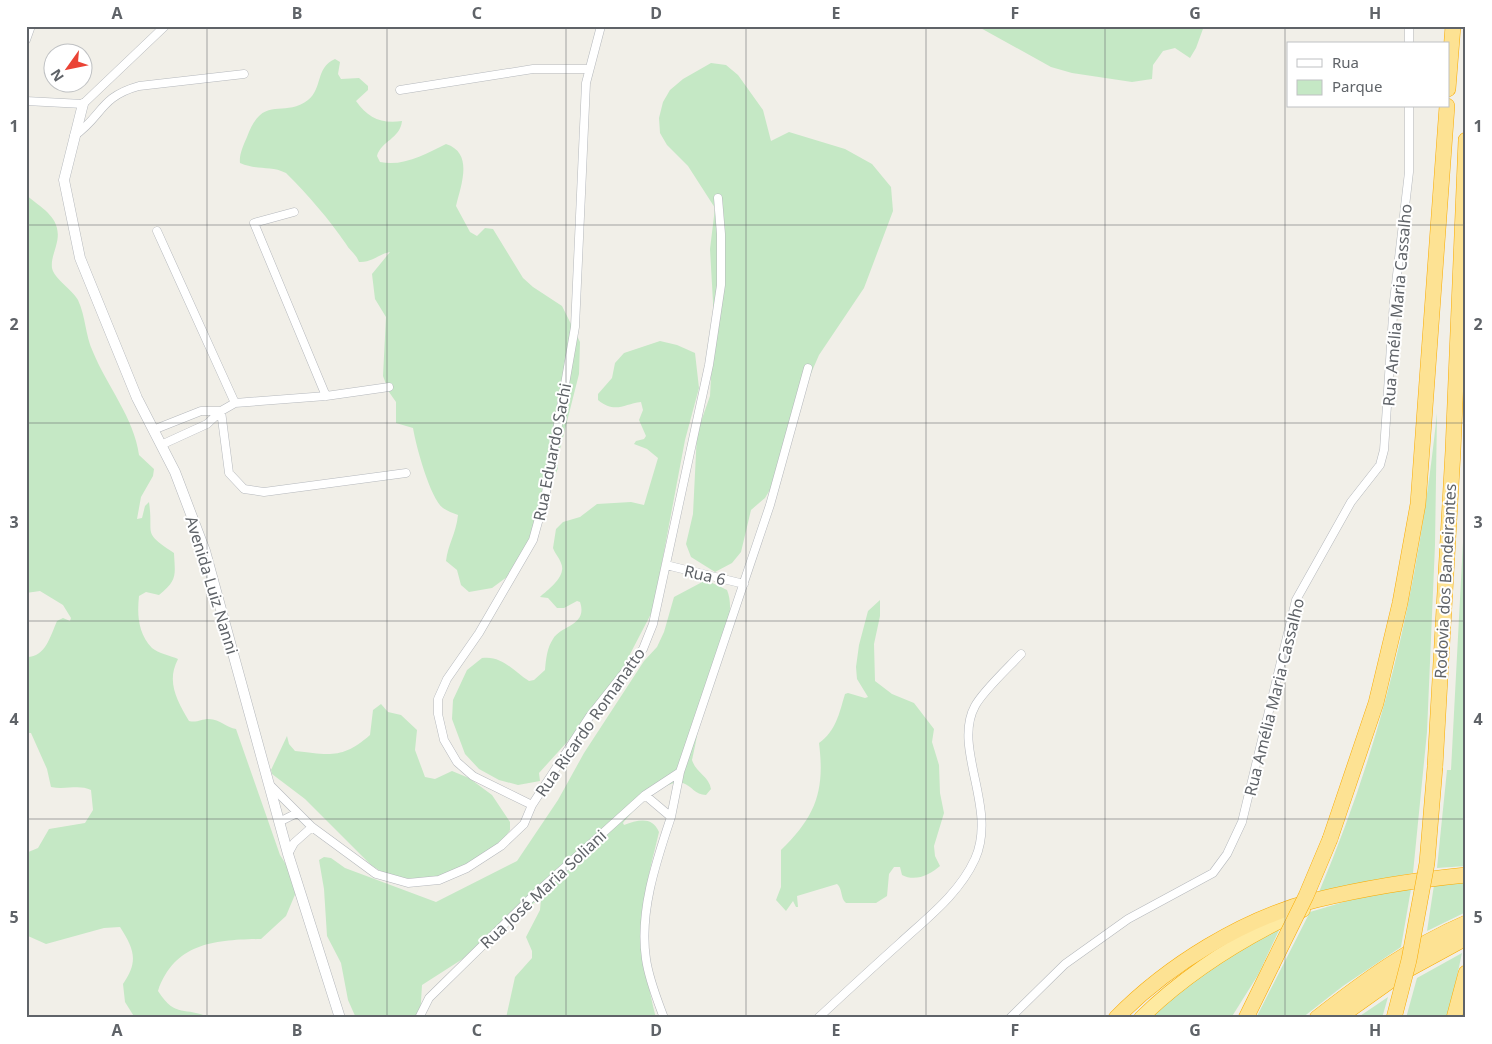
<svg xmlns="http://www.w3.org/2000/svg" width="1492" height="1044" font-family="'Noto Sans',sans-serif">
<rect width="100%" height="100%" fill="#f1efe8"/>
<path fill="#c5e8c5" d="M977 26H1204L1196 48 1190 58 1175 48 1163 51 1153 65 1152 79 1132 82 1072 73 1051 67Z
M335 59 340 62 338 74 341 79 359 78 368 86V90L356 101C368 118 381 124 402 121 400 139 381 141 377 156L380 162C403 167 426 154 446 144 474 153 461 185 456 206L470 232 477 236 485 228 493 229 523 278 533 287 562 306 580 342 579 374 557 461 558 468 518 569 492 588 469 592 461 585 457 570 446 561C448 544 456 534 458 515 453 513 447 511 443 508 430 498 416 446 413 428L396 423V402L389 392 383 376 386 317 375 299 372 274 390 252C379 254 371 263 359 262 356 254 350 251 346 244 329 219 308 195 286 173 270 165 259 171 240 163 239 155 243 146 247 137 263 93 283 119 308 100 323 88 315 68 335 59Z
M711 63 726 65 738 75 763 110 771 141 789 132 845 149 872 164 891 187 893 211 864 288 819 355 795 410 771 488 765 498 751 510 741 552 732 563 715 572 691 557 686 544 693 514 697 433 710 396 714 320 710 249 715 208 688 166 667 145 660 133 659 118 663 102 670 90 683 79Z
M26 195C44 210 64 219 56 246 54 253 51 261 52 268 54 279 72 289 78 300 86 317 85 335 93 352 107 386 134 418 139 455L154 469 153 476 141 497 137 519 142 518 145 506 149 502C154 536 141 531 174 553 175 575 178 580 159 595L146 592 139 596C137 615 138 633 152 648 158 653 171 656 178 659 166 682 177 700 189 721 197 723 201 719 209 719 220 719 227 728 236 729L280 855 299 885 286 916 261 939C216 940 175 942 158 991 177 1020 184 1005 210 1018H135L125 1002 123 984C139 961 134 949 120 927L104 928 46 944 28 936 26 933V853L38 848 49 829 85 823 93 810 91 790C79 784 66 790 51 787L47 769 31 733H26V657C45 658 50 637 57 621L63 618 70 621 71 618 63 605 40 591 26 593Z
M660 341 677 345 695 353 699 388 685 440 653 610 615 683 587 720 539 773 540 781 518 785 499 780 479 769 465 754 452 719 453 700 467 670 482 658C502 655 513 671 529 681L534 680 545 670C546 659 547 648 553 639 561 625 588 626 580 602L577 601 564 608H557L548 598 540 597C549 589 567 576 561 563 559 557 555 554 553 548L556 529 563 522 580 517 597 504 631 502 644 505 658 458 647 449 634 444 636 441 644 439 646 436 639 420 643 410 641 402C624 404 615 414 598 400V394L612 378 615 363 624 353Z
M1437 413 1435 545 1427 732 1413 873 1319 892C1386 734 1419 583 1437 413Z
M1466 485V866L1437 868 1447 770H1451Z
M706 580 727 590C739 619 712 665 705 695 700 716 697 739 692 760 696 773 709 776 711 789L706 795C695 795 692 786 683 783 665 778 633 810 623 823L624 825C638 820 652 816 659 832 654 854 647 877 645 900 640 940 646 979 656 1018H506L515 977 532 958V951L526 937 540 910 541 899 522 910 475 951 422 985 420 1018H356L348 1000 341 963 327 936 324 889 319 860 324 857 331 858 345 868 436 902 517 861 558 800 584 753 644 661 657 647 664 632 674 597Z
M880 600V616L874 644 875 681 892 694 914 703 934 729 932 742 939 765 940 793 944 813 934 846 935 856 940 866C930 875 915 882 902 875L900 867H894L889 874 887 896 876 903H846C840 898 843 889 837 884L797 896 798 907H796L793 901 786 911 776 900 781 887V850C816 816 825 791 819 743 836 731 839 714 845 694L848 693 865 698 868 697 857 679 856 667 859 645 868 611Z
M381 704 388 712 401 715 417 730 415 750 425 777 435 779 452 771 469 778 492 795 510 822V830L504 839 482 858 433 880 399 878 385 874 371 865 305 799 272 774 271 770 287 736 289 744 295 751C330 755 343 759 370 735L373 710Z
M1466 881V912L1427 931 1434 885Z
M1411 889 1401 947 1343 986 1302 1018H1256L1310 912 1357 898Z
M1282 924 1258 975 1231 1018H1147L1180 989Z
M1462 953 1448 1018H1406L1417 978Z
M1388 997 1382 1018H1357Z"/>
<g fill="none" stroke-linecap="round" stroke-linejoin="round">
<defs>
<path id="minor" d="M1409 26V44
M26 40 31 26
M400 90 533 69H588
M26 101 83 104 165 26
M74 136C103 116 99 97 139 86L244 74
M294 212 254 223 326 396
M157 231 235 403
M221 411 229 473 244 489 264 492 406 473
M153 430 201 411H221
M161 445 207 424 221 411 235 403 326 396 389 387
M666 565 744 584
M270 785 312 827 376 874 408 883 439 880 467 868 501 846 524 824 532 805 590 716 643 649 653 624 709 365 721 285V234L718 198
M645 795 671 817C656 862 639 912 646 959 649 980 657 999 664 1018
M532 805 473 776 457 762 444 740 438 714V699L447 679 479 633 533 540 546 493 575 327 586 83 601 26
M671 817 680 772
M279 822 297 813
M288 854 294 843 312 827
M419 1018 429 998 533 896 645 795 680 772 770 505 808 368
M818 1018C845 993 872 968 900 943 927 918 959 894 975 859 998 808 952 748 975 706 983 691 1008 668 1021 654
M1010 1018 1065 964 1128 919 1213 873 1227 854 1242 822 1296 600 1351 502 1380 465 1384 450 1394 301 1409 172V106"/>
<path id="tertiary" d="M83 104 64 180 80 258 137 398 175 472 205 551 288 854 340 1018"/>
<path id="trunk" d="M1141 1018C1189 971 1243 938 1303 910"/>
<path id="motorway" d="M1448 89 1453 26
M1435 767 1453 451 1466 140
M1330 839 1376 703 1400 603 1418 504 1447 106
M1116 1018C1168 965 1244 918 1316 900 1365 888 1416 880 1466 875
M1246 1018 1272 965
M1317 1018C1363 982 1412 946 1466 923
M1338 1018 1400 974 1466 938
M1454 1018 1466 973"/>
</defs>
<use href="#minor" stroke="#b5b8bc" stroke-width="9"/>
<use href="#tertiary" stroke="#b5b8bc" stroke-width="11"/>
<use href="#trunk" stroke="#f9ab00" stroke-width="15"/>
<use href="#motorway" stroke="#f9ab00" stroke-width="16"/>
<use href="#minor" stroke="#fff" stroke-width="8"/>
<use href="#tertiary" stroke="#fff" stroke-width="10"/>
<use href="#trunk" stroke="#feeaa1" stroke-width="14"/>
<use href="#motorway" stroke="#fde293" stroke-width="15"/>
<defs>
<path id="motorway-bridge" d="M1272 965 1306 896 1330 839
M1394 1018 1409 960 1427 863 1435 767"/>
</defs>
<use href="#motorway-bridge" stroke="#f9ab00" stroke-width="16" stroke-linecap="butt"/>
<use href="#motorway-bridge" stroke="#fde293" stroke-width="15"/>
</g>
<path fill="none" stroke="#5f6368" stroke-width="1" stroke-opacity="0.55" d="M207 26V1018M387 26V1018M566 26V1018M746 26V1018M926 26V1018M1105 26V1018M1285 26V1018M26 225H1466M26 423H1466M26 621H1466M26 819H1466"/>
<g text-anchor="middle" stroke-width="4" stroke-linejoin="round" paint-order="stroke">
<g font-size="16" fill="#5f6368" stroke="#fff">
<text transform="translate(1397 305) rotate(-85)" y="6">Rua Amélia Maria Cassalho</text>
<text transform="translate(552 452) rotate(-79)" y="6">Rua Eduardo Sachi</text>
<text transform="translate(705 575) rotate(13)" y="6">Rua 6</text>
<text transform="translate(1445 581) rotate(-87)" y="6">Rodovia dos Bandeirantes</text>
<text transform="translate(212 585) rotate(73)" y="6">Avenida Luiz Nanni</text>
<text transform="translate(1274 697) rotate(-76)" y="6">Rua Amélia Maria Cassalho</text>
<text transform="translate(590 722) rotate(-55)" y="6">Rua Ricardo Romanatto</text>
<text transform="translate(543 889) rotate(-43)" y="6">Rua José Maria Soliani</text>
</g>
</g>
<rect width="1492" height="1044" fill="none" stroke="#ffffff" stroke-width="55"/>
<rect x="1287" y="42" width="162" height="65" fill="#ffffff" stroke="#bfc1c3"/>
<rect x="1297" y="59" width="25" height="8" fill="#ffffff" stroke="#bfc1c3"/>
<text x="1332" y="68" font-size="15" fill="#5f6368">Rua</text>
<rect x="1297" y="80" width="25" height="15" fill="#c5e8c5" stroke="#bfc1c3"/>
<text x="1332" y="92" font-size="15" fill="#5f6368">Parque</text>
<g transform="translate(68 68) rotate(237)"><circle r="24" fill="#ffffff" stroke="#bfc1c3"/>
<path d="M0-4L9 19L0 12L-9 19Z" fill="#ea4335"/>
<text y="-8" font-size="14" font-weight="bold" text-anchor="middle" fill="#5f6368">N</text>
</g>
<rect x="28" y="28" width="1436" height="988" fill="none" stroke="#5f6368" stroke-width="2"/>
<g font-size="16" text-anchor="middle" font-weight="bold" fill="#5f6368">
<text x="117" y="19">A</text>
<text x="297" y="19">B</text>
<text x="477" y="19">C</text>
<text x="656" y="19">D</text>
<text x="836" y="19">E</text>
<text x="1015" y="19">F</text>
<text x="1195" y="19">G</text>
<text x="1375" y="19">H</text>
<text x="14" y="132">1</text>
<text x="1478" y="132">1</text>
<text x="14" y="330">2</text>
<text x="1478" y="330">2</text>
<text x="14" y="528">3</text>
<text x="1478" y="528">3</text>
<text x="14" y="725">4</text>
<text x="1478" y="725">4</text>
<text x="14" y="923">5</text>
<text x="1478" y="923">5</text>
<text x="117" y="1036">A</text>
<text x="297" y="1036">B</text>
<text x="477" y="1036">C</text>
<text x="656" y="1036">D</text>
<text x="836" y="1036">E</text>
<text x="1015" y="1036">F</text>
<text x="1195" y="1036">G</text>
<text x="1375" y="1036">H</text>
</g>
</svg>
